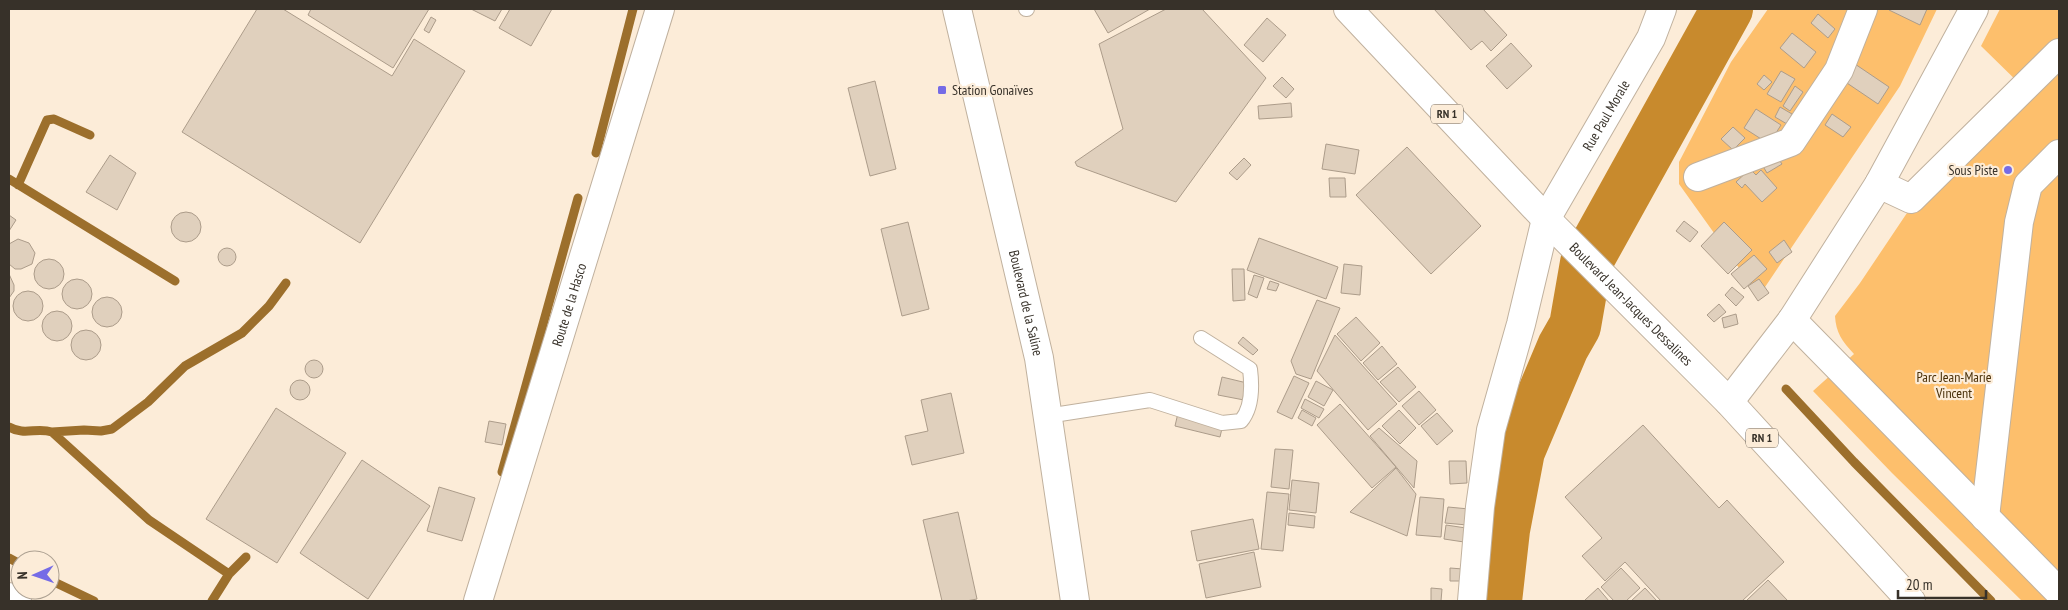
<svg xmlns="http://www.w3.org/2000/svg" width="2068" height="610" font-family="'PT Sans Narrow',sans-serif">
<rect width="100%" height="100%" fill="#fcecd8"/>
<path fill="#fdbf6c" d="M1768 9H1937L1900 86 1759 296 1679 184V162L1731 62Z
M2000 9H2059V601H2022L1892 473 1813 391 1854 354C1842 341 1836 333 1835 316L1860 283 1911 207 2026 90 1981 46Z"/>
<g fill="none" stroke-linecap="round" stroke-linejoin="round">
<path stroke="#9c6f2c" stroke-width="9" d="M596 153 633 9
M9 179 175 281
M18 185 47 120 54 119 90 135
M1786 389 1854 462 1991 601
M9 427C25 436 36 427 52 432L149 520 229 574
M52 432 84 430 101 431 112 429 148 402 185 366 242 333 269 306 286 283
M502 472 578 198
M9 558 20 564
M50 580 94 601
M212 601 229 574 246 557"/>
<path stroke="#c88a2d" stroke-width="52" d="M1496 601 1504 530 1519 451 1563 347 1575 326 1586 263 1727 9"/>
</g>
<path fill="#e0d0bd" stroke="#ac9c8a" d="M257 9H283L392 76 414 39 465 71 360 243 182 132Z
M311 9H429L393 68 308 15Z
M471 9H502L495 21Z
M510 9H552L531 46 499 28Z
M1094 9H1150L1108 33Z
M1166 9H1202L1266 78 1176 202 1077 166 1075 162 1123 129 1099 44Z
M1434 9H1483L1507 35 1491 51 1482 41 1471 50Z
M1890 9H1927L1920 25 1889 10Z
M1818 14 1835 29 1828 38 1811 23Z
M431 17 436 20 429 33 424 30Z
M1267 18 1286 35 1263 62 1244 45Z
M1792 33 1816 52 1804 68 1780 48Z
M1511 43 1532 66 1507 89 1486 66Z
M1852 62 1889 87 1878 104 1841 79Z
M1781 71 1795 79 1781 102 1767 94Z
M1764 75 1772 82 1764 90 1757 84Z
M1282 77 1294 89 1286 98 1273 86Z
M875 81 896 169 870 176 848 88Z
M1795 86 1803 92 1790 111 1783 106Z
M1291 103 1292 117 1259 119 1258 106Z
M1780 107 1792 114 1787 124 1775 117Z
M1756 109 1781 125 1769 144 1744 128Z
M1832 114 1851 127 1843 137 1825 125Z
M1733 127 1745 138 1733 150 1721 139Z
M1326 144 1359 150 1355 174 1322 169Z
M1407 147 1481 226 1431 274 1356 195Z
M1775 154 1782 164 1767 173 1761 163Z
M110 155 136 173 117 210 86 192Z
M1244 158 1251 165 1237 180 1229 173Z
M1750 169 1756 175 1761 170 1777 188 1762 202 1745 184 1742 188 1736 182Z
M1329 178H1345L1346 197H1330Z
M171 227a15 15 0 1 1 30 0a15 15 0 1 1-30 0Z
M9 215 16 220 9 231Z
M1684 221 1698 232 1690 242 1676 231Z
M908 222 929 309 902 316 881 229Z
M1724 222 1752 250 1728 274 1701 246Z
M1259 238 1338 267 1326 299 1247 270Z
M18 239 29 243 35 253 32 264 21 269H15L9 264V244Z
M1784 240 1792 252 1777 263 1769 252Z
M218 257a9 9 0 1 1 18 0a9 9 0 1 1-18 0Z
M1754 255 1767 269 1744 289 1731 274Z
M34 274a15 15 0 1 1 30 0a15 15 0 1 1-30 0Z
M1344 264 1362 266 1360 295 1341 293Z
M1232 269H1244L1245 300 1233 301Z
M9 274 14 285V291L9 298Z
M1254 275 1264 278 1257 298 1248 294Z
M1759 279 1769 293 1758 301 1748 286Z
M62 294a15 15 0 1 1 30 0a15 15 0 1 1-30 0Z
M1270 281 1279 284 1276 291 1267 289Z
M1732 287 1744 297 1736 306 1725 295Z
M13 306a15 15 0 1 1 30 0a15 15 0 1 1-30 0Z
M92 312a15 15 0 1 1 30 0a15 15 0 1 1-30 0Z
M1317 300 1340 308 1311 379 1296 374 1291 361Z
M1719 304 1726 312 1714 322 1707 315Z
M42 326a15 15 0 1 1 30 0a15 15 0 1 1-30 0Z
M1736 314 1738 324 1724 328 1722 318Z
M1356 317 1380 343 1361 361 1337 334Z
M71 345a15 15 0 1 1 30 0a15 15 0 1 1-30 0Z
M1335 335 1397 404 1368 430 1317 371Z
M1243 337 1258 350 1253 355 1238 343Z
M1382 346 1397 364 1378 380 1363 363Z
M305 369a9 9 0 1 1 18 0a9 9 0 1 1-18 0Z
M1398 367 1416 387 1399 402 1380 382Z
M1294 376 1309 383 1292 419 1277 412Z
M1222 377 1247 383 1244 400 1218 395Z
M290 390a10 10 0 1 1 20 0a10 10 0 1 1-20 0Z
M1316 381 1333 390 1324 406 1308 397Z
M1419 391 1436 410 1419 425 1402 406Z
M951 393 964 453 912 465 905 436 928 431 921 400Z
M1305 399 1324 409 1319 418 1301 408Z
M1340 404 1396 467 1372 488 1317 425Z
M276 408 346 453 277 563 206 519Z
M1302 410 1316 418 1312 426 1298 418Z
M1399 410 1416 428 1400 444 1382 426Z
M1178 413 1223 424 1220 437 1175 426Z
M1437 413 1453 431 1437 445 1421 426Z
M489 421 506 424 502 445 485 442Z
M1643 425 1719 508 1727 500 1784 562 1742 601H1661L1625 562 1605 581 1582 556 1602 538 1565 497Z
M1379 428 1417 461 1414 488 1370 436Z
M1275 449 1293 450 1289 489 1271 487Z
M362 460 430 506 368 599 300 553Z
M1449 461H1466L1467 483 1450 484Z
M1396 468 1416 494 1407 536 1350 512Z
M1292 480 1319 483 1316 513 1289 510Z
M439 487 475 498 462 541 427 531Z
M1267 492 1289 494 1283 551 1261 549Z
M1420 497 1444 499 1441 537 1416 535Z
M1448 507 1469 509 1467 525 1445 523Z
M958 512 977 599 966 601H942L923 520Z
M1289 513 1315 516 1314 528 1288 525Z
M1253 519 1259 549 1197 561 1191 531Z
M1446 525 1466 528 1464 542 1444 539Z
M1254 552 1261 587 1206 598 1199 564Z
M1450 568 1463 569V581H1450Z
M1621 568 1640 588 1626 601H1614L1601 587Z
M1768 580 1788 601H1746Z
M1431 588 1442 589 1441 601H1431Z
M1598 588 1609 601H1586L1585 600Z
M1645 588 1657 601H1631Z"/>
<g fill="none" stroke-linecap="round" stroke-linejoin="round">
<defs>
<path id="lane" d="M1026 9H1027
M1047 416 1150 400 1222 423 1241 421C1252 408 1252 385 1250 369L1201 338"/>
<g id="street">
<path d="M1698 177 1791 142 1839 70 1863 9"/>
<path d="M1879 184 1911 199 2059 53"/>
<path d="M1792 320 2059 592"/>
<path d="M1985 517 2019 222 2028 185 2059 154"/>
<path id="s1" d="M478 601 660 9"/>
<path id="s2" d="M1472 601 1480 507 1491 430 1521 324 1546 219 1651 38 1662 9"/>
</g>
<g id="secondary">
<path id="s3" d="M957 9 1039 358 1075 601"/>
<path d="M1729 402 1792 320 1879 184 1974 9"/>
<path d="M9 597 17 601"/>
</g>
<g id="primary">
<path id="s4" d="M1348 9 1546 219 1729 402 1911 601"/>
</g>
</defs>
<use href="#lane" stroke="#c0b19e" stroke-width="16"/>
<use href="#street" stroke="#c0b19e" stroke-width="30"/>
<use href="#secondary" stroke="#c0b19e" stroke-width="30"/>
<use href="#primary" stroke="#c0b19e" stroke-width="30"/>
<use href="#lane" stroke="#fff" stroke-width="14"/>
<use href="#street" stroke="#fff" stroke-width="28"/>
<use href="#secondary" stroke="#fff" stroke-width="28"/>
<use href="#primary" stroke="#fff" stroke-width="28"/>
</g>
<g fill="#756be6" stroke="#fcecd8" stroke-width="2">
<rect x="937" y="85" width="10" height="10" rx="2.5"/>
<circle cx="2008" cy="170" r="5"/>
</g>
<g text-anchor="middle" stroke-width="4.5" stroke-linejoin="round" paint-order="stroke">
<g fill="#fcecd8" stroke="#72695e" stroke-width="1">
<rect x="1431" y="104.5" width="32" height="19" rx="4"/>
<rect x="1746" y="428.5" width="32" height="19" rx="4"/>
</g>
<g font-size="12" font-weight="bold" fill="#373129">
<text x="1447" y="118">RN 1</text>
<text x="1762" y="442">RN 1</text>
</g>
<g font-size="14" fill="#373129" stroke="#fcecd8" text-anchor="start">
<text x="952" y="95">Station Gonaïves</text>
<text x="1998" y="175" text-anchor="end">Sous Piste</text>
</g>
<g font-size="14" fill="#373129" stroke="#fcecd8">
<text dy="5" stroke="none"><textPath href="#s2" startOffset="510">Rue Paul Morale</textPath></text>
<text dy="5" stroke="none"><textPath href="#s3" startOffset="302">Boulevard de la Saline</textPath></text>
<text dy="5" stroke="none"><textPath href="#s4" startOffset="409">Boulevard Jean-Jacques Dessalines</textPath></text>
<text dy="5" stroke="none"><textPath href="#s1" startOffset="310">Route de la Hasco</textPath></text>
</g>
<g font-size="14" fill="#482f08" stroke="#fcecd8">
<text x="1954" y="382">Parc Jean-Marie<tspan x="1954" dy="16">Vincent</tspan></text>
</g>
</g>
<rect width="2068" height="610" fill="none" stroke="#373129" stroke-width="20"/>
<g transform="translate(35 575) rotate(268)"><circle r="24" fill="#fcecd8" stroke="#ada192"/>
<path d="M0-4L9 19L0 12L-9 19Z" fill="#756be6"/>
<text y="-8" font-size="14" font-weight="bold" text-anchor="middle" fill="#373129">N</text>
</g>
<path d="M1898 590v8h88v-8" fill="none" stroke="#373129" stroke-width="2.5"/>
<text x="1906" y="590" font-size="15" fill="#373129" stroke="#fcecd8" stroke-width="4" paint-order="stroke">20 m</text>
</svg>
